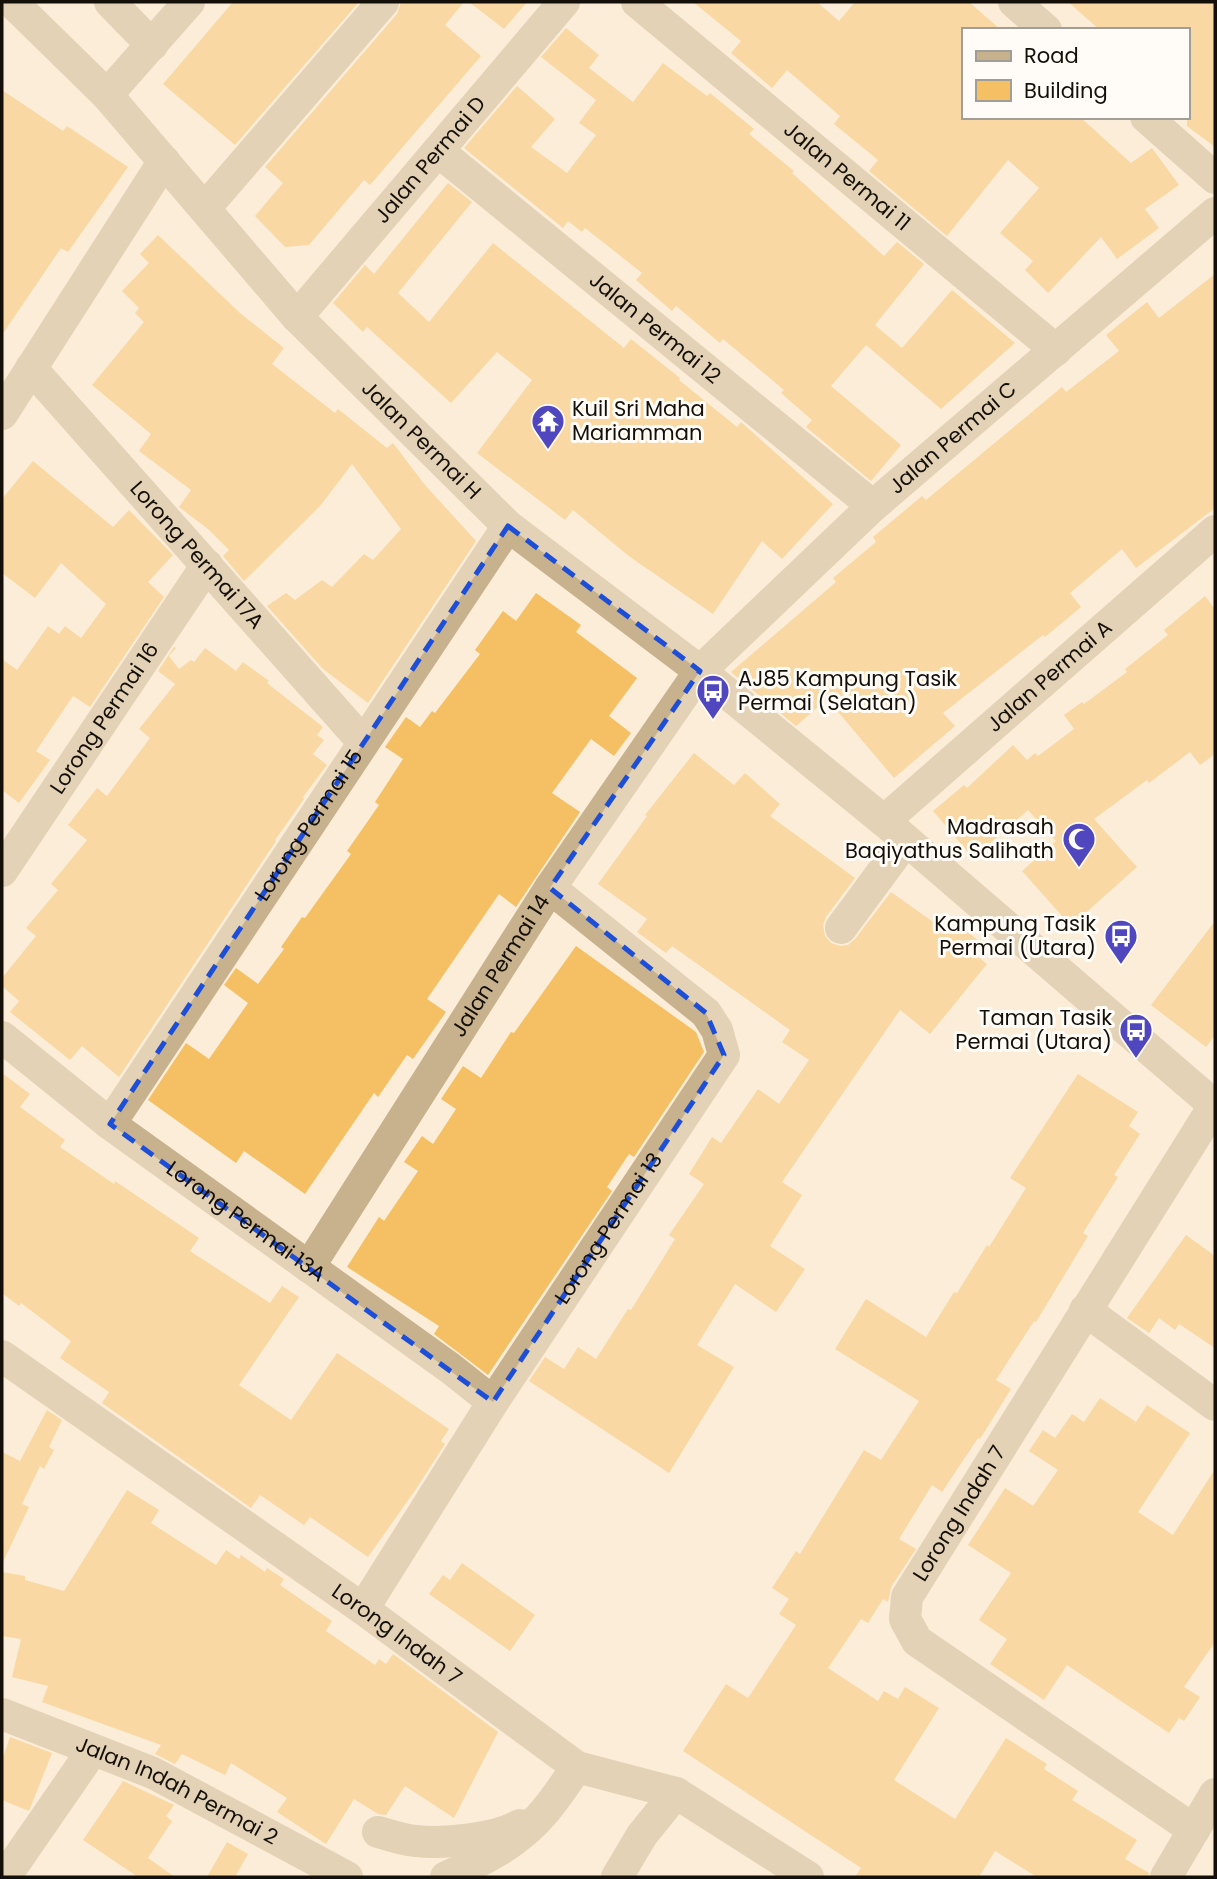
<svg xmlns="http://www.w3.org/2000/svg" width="1217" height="1879" font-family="Poppins,sans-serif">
<rect width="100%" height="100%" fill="#fbedd8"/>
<path fill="#f5bf64" d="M233 2H359L235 145 163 84Z
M401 2H464L445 25 481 56 370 185 364 180 309 245 285 247 255 216 283 183 265 167 397 14Z
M469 2H527L504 29Z
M693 2H817L839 21 855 2H969L1001 30H963V117H1080L1131 163 1152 148 1179 185 1145 209 1159 228 1117 259 1101 237 1048 293 1025 270 1033 261 1000 233 1039 188 1008 160 947 236 869 171 878 160 834 124 840 116 787 70 772 88 731 53 741 41Z
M1068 2H1215V147L1187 126V30H1100Z
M566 28 599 55 589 68 633 102 663 63 707 96 710 93 754 129 749 134 794 171 792 173 884 256 897 242 924 264 875 325 902 348 952 290 1015 343 941 409 866 345 831 386 901 445 871 481 806 427 812 420 781 393 784 390 723 339 720 343 676 306 672 311 636 280 642 273 585 228 582 232 568 221 563 228 464 148 517 86 555 119 531 147 567 173 596 135 579 123 596 100 541 57Z
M2 90 63 131 67 126 128 167 68 252 61 248 2 335Z
M448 183 472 202 398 293 429 322 493 243 624 348 631 339 680 378 679 380 737 427 741 422 833 504 782 559 762 541 713 614 630 557 573 510 565 520 477 453 532 380 497 352 451 403 367 327 363 332 333 303 365 265 374 274Z
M158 235 240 313 284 348 272 364 335 413 338 409 387 448 393 443 425 485 476 541 368 703 323 669 267 606 286 593 295 600 322 580 332 587 364 554 373 560 401 529 352 464 320 506 244 581 223 556 229 550 208 529 179 507 191 490 139 451 151 434 92 385 144 322 135 313 139 308 122 291 149 263 140 254Z
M1215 274V508L1136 568 1122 549 1070 593 1081 607 1045 637 1043 635 943 713 955 726 894 778 827 699 796 726 731 672 836 582 833 578 876 542 873 537 922 496 926 500 1062 387 1066 392 1119 351 1106 335 1147 302 1159 318Z
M33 461 113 527 129 510 173 555 148 582 164 597 90 707 73 696 36 751 50 760 19 803 2 790V659L17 670 48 626 59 634 65 626 81 638 106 604 61 563 35 598 2 573V499Z
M536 593 581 625 576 632 637 678 609 716 631 733 614 756 591 739 552 793 580 812 516 907 499 894 427 999 446 1012 413 1059 407 1055 378 1097 374 1093 305 1194 244 1151 236 1163 148 1100 186 1043 209 1059 248 1003 224 985 236 968 258 984 284 949 281 947 302 917 305 918 351 854 347 851 379 805 375 802 403 759 385 747 406 717 420 727 432 711 435 713 480 654 475 650 503 611 516 621Z
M1205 596 1215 609V754L1200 765 1190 752 1149 783 1147 780 1094 819 1137 867 1071 926 1022 871 1056 841 1028 810 973 858 933 811 964 785 967 788 1013 745 1027 760 1035 753 1038 756 1074 729 1064 715 1082 702 1084 704 1127 672 1125 669 1168 635 1164 630Z
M174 647 176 648 169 656 179 669 191 660 194 662 205 648 236 671 243 662 269 681 267 683 323 727 317 735 324 740 313 754 327 765 303 797 304 799 275 840 276 841 119 1077 82 1046 70 1060 10 1012 19 1001 2 986V978L36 936 26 928 58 890 51 884 87 840 68 825 97 788 107 796 150 738 139 729 175 684 158 671Z
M694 753 734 785 745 773 780 804 770 816 855 878 826 917 823 925 825 936 831 943 840 946 848 945 855 939 891 892 950 934 958 924 980 942 972 952 987 964 930 1034 900 1010 782 1182 802 1195 770 1246 805 1269 776 1312 735 1284 697 1345 734 1367 669 1473 529 1381 545 1357 564 1369 578 1347 596 1359 628 1309 631 1310 675 1239 669 1235 704 1184 689 1174 712 1137 721 1143 758 1089 779 1104 809 1060 782 1042 790 1030 672 946 666 953 637 932 647 919 598 884 647 816 645 815Z
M1215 921V1035L1206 1047 1151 1005Z
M576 946 696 1032 704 1052 634 1157 629 1154 607 1187 612 1191 488 1375 434 1334 439 1326 347 1267 379 1217 384 1221 418 1171 404 1162 422 1136 433 1144 456 1109 441 1099 463 1066 481 1078 511 1032 514 1033Z
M2 1073 30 1094 20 1107 65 1140 60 1147 114 1184 115 1181 199 1238 190 1251 270 1303 282 1286 299 1297 239 1385 291 1420 337 1353 449 1429 441 1441 445 1444 416 1489 368 1557 310 1517 304 1525 260 1495 251 1508 102 1403 109 1392 60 1358 71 1341 21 1303 19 1306 2 1293Z
M1078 1074 1138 1112 1129 1126 1140 1134 1114 1175 1118 1177 1083 1233 1088 1236 1036 1322 1034 1321 996 1380 1011 1389 980 1439 978 1438 942 1492 932 1485 899 1539 916 1549 891 1587 888 1602 883 1599 868 1623 861 1619 828 1668 878 1701 884 1691 898 1699 905 1687 939 1708 894 1780 955 1819 1006 1738 1047 1764 1044 1769 1078 1791 1072 1800 1137 1840 1125 1859 1149 1873 1148 1877H1037L995 1851 979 1877H855L861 1868 683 1751 726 1684 748 1698 796 1625 779 1614 789 1599 772 1588 796 1551 800 1554 864 1450 881 1460 919 1401 835 1349 866 1299 926 1337 954 1292 957 1293 987 1245 989 1247 1026 1188 1010 1178Z
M1186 1235 1215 1256V1348L1179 1324 1175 1330 1159 1318 1149 1333 1127 1318Z
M1100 1398 1136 1422 1147 1405 1190 1433 1138 1512 1173 1535 1215 1469V1642L1184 1687 1200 1697 1184 1721 1179 1718 1169 1733 1067 1665 1044 1700 990 1664 1007 1639 979 1620 1011 1573 968 1545 1005 1488 1033 1506 1058 1470 1029 1451 1043 1430 1055 1438 1072 1414 1084 1422Z
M47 1410 62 1420 49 1447 54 1450 44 1469 40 1466 22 1504 29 1507 2 1564V1452L20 1461Z
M127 1490 159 1510 151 1523 216 1565 226 1550 239 1559 241 1555 265 1572 267 1568 284 1579 280 1585 332 1621 326 1631 375 1665 379 1659 386 1664 393 1654 498 1732 454 1818 405 1786 386 1815 378 1814 354 1799 326 1844 277 1812 287 1798 231 1763 225 1775 182 1754 175 1764 155 1754 161 1745 42 1702 48 1686 12 1677 21 1639 2 1636V1572L25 1576V1580L64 1591Z
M462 1563 535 1615 510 1651 429 1594 443 1575 450 1580Z
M10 1737 52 1753 29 1811 2 1800V1760Z
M123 1781 174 1805 166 1816 172 1821 148 1858 175 1877H138L83 1840Z
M227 1842 248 1854 235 1877H207Z"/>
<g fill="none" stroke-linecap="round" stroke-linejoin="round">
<g stroke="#c8b18d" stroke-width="32">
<path id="s1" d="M12 2 107 95 297 317 508 526 700 671 884 821 1215 1106"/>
<path d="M110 2 152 45"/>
<path id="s2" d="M637 2 1056 350"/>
<path d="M1014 2 1046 30"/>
<path d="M107 95 189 2"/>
<path d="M1146 117 1215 178"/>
<path id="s3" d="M438 151 873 506"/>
<path d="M205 208 383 2"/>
<path id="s4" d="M297 317 564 2"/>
<path id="s5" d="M31 368 363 742"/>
<path d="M2 414 164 161"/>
<path id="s6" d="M884 821 1215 531"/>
<path id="s7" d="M2 871 207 565"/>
<path d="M841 928 906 840"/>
<path id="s8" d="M2 1037 110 1124 450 1368 493 1402"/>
<path id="s9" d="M110 1124 508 526"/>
<path id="s10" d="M309 1267 550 888 700 671 873 506 1215 213"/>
<path d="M1085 1310 1215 1405"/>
<path id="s11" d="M2 1356 363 1609 577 1767 676 1793 808 1877"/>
<path id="s12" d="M363 1609 493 1402 724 1055 717 1030 706 1013 550 888"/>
<path id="s13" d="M2 1714 153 1773 347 1877"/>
<path id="s14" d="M1194 1830 917 1641 905 1619 907 1597 1214 1106"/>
<path d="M378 1832C390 1835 403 1840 416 1841 445 1844 495 1839 520 1825"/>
<path d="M5 1877 92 1751"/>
<path d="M446 1877C482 1861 519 1843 545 1811 557 1797 567 1781 577 1767"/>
<path d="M617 1877 642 1835 676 1793"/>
<path d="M1166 1877 1215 1794"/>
</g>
</g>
<path d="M0 0H1217V1879H0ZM508 526 700 671 550 888 706 1013 724 1055 493 1402 110 1124Z" fill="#fbedd8" fill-opacity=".55" fill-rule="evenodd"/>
<path fill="none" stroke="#1d4ed8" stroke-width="5" stroke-dasharray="14 9" stroke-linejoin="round" d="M508 526 700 671 550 888 706 1013 724 1055 493 1402 110 1124Z"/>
<defs>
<symbol id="temple-pin" viewBox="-11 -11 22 30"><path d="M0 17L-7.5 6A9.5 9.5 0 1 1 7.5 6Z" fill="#5047be" stroke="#fffcf8"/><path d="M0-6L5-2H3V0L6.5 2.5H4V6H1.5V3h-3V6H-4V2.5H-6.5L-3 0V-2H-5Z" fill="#fff"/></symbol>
<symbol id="bus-pin" viewBox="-11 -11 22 30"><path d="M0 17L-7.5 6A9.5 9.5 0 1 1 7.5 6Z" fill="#5047be" stroke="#fffcf8"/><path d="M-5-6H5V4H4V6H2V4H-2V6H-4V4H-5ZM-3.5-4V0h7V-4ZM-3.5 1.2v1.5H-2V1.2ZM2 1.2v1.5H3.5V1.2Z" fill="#fff"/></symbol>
<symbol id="mosque-pin" viewBox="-11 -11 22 30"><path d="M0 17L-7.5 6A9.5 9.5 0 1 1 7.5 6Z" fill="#5047be" stroke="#fffcf8"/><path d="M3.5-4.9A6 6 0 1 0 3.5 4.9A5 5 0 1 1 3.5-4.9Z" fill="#fff"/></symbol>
</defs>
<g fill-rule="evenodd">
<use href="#temple-pin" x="529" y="402" width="38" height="52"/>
<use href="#bus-pin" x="694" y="672" width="38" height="52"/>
<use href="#mosque-pin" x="1060" y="820" width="38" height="52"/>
<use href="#bus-pin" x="1102" y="917" width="38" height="52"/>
<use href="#bus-pin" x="1117" y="1011" width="38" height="52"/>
</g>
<g text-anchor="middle" stroke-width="6" stroke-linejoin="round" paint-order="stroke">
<g font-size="21" fill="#141009" stroke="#fffcf8">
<text dy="7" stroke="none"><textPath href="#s4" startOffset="206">Jalan Permai D</textPath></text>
<text dy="7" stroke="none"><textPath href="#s2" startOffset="273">Jalan Permai 11</textPath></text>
<text dy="7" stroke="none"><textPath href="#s3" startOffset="280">Jalan Permai 12</textPath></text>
<text dy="7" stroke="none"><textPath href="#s10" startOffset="1057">Jalan Permai C</textPath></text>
<text dy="7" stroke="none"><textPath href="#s1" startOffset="600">Jalan Permai H</textPath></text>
<text dy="7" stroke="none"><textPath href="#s5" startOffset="250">Lorong Permai 17A</textPath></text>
<text dy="7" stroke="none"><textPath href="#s6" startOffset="220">Jalan Permai A</textPath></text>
<text dy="7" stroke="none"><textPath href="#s7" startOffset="184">Lorong Permai 16</textPath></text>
<text dy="7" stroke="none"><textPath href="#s9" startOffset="359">Lorong Permai 15</textPath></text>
<text dy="7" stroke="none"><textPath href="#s10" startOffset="357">Jalan Permai 14</textPath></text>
<text dy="7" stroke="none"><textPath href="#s8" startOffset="306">Lorong Permai 13A</textPath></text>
<text dy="7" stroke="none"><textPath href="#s12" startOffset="453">Lorong Permai 13</textPath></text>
<text dy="7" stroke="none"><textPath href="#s14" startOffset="481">Lorong Indah 7</textPath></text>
<text dy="7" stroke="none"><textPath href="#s11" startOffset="483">Lorong Indah 7</textPath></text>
<text dy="7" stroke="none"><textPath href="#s13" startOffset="191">Jalan Indah Permai 2</textPath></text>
</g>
<g font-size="21" fill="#141009" stroke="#fffcf8" text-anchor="end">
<text x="572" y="416" text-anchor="start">Kuil Sri Maha<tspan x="572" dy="24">Mariamman</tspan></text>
<text x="738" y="686" text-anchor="start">AJ85 Kampung Tasik<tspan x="738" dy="24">Permai (Selatan)</tspan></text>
<text x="1054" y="834">Madrasah<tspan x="1054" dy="24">Baqiyathus Salihath</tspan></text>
<text x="1096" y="931">Kampung Tasik<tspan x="1096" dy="24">Permai (Utara)</tspan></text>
<text x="1112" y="1025">Taman Tasik<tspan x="1112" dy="24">Permai (Utara)</tspan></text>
</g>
</g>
<rect width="1217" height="1879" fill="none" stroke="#141009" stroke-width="7"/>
<rect x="962" y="28" width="228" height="91" fill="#fffcf8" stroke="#a19e98" stroke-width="2"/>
<rect x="976" y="51" width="35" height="10" fill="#c8b18d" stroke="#a19e98" stroke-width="2"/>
<text x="1024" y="63" font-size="21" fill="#141009">Road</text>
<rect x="976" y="80" width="35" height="21" fill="#f5bf64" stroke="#a19e98" stroke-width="2"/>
<text x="1024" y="98" font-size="21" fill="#141009">Building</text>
</svg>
